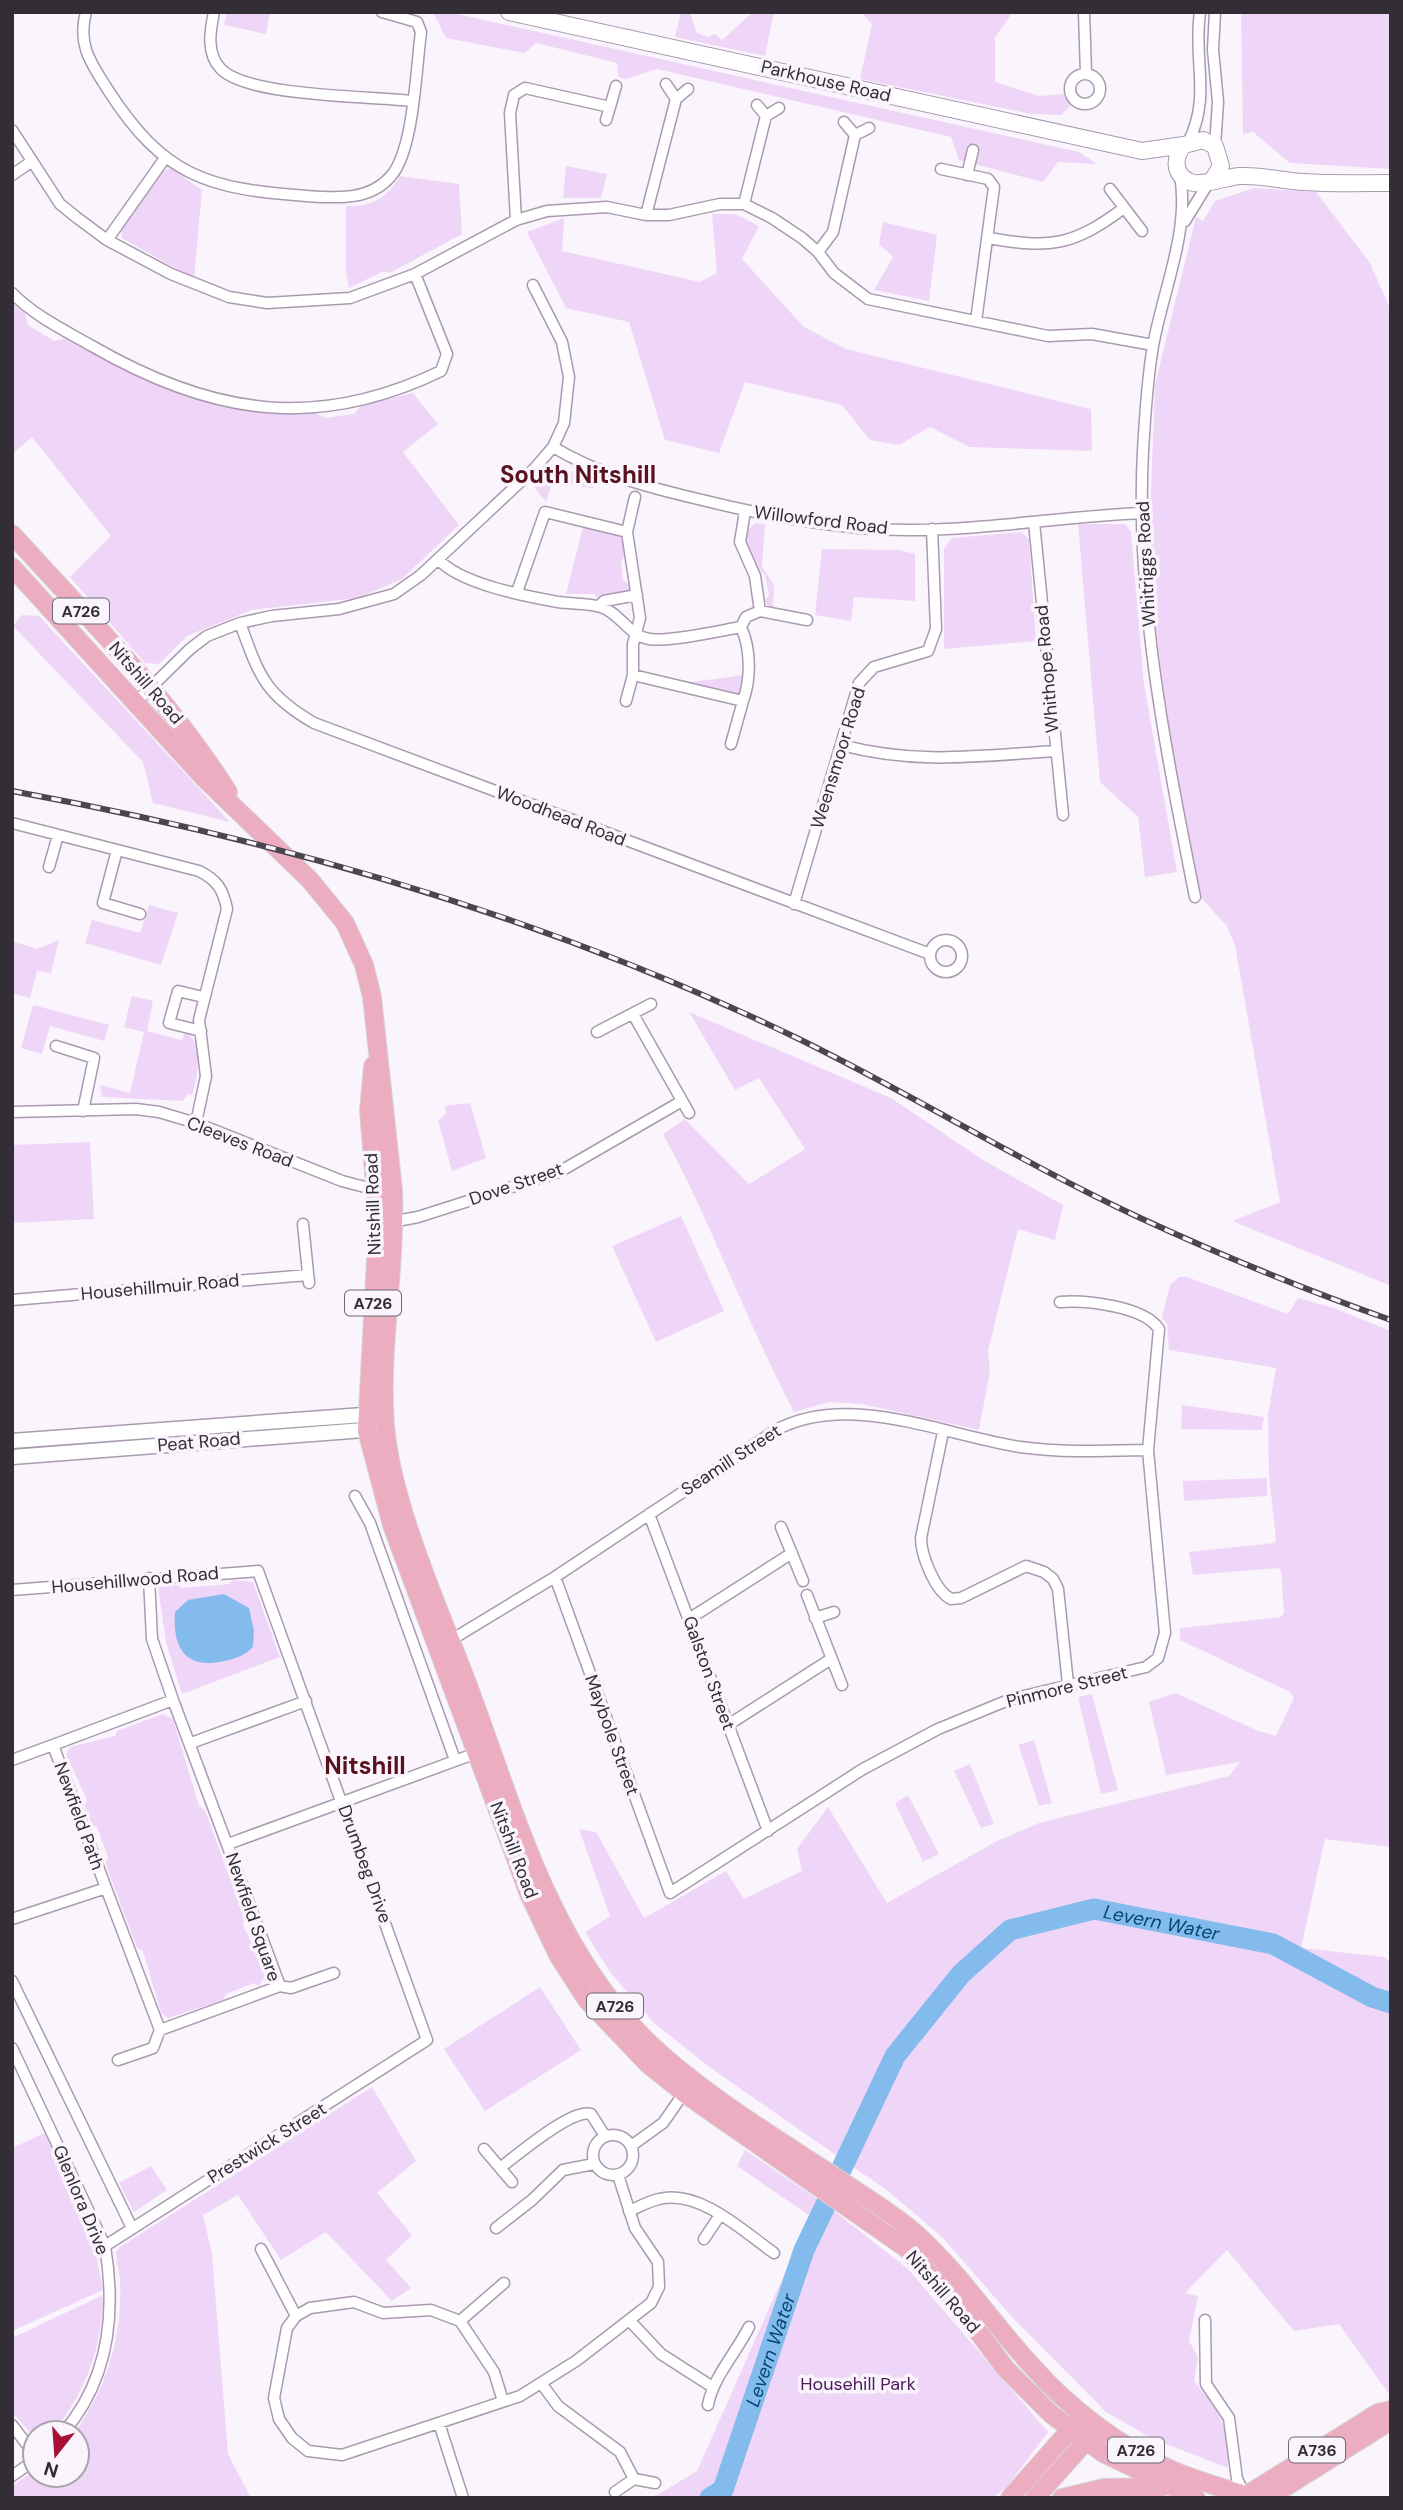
<svg xmlns="http://www.w3.org/2000/svg" width="1403" height="2510" font-family="'DM Sans',sans-serif">
<rect width="100%" height="100%" fill="#faf4fd"/>
<path fill="#efd6f8" d="M227 12H270L266 34 224 25Z
M433 12H448L1079 152 1097 164 1058 162 1043 182 959 160 951 137 657 69 626 79 618 77 617 63 536 43 525 53 446 38Z
M681 12H690L697 33 708 37 715 34 722 40 753 12H774L765 56 675 37Z
M861 12H1013L995 37V82L1039 96 1063 94 1071 105 1061 115 1032 114 860 79 872 24Z
M1241 12H1391V169L1290 163 1253 132 1243 134Z
M566 166 607 174 601 198H563Z
M170 168 202 190 194 279 122 238 121 230 161 172Z
M400 176 459 184 462 234 390 273 384 271 349 288 346 271V206C372 207 387 198 400 176Z
M1254 188 1316 192 1370 263 1391 311V1286L1232 1221 1280 1202 1235 945 1227 926 1202 899 1195 870 1168 723 1148 568 1155 385 1196 217 1203 221 1215 201Z
M712 214H735L759 226 742 259 804 327 846 349 1091 409 1092 451 969 447 930 427 899 445 870 440 842 405 745 382 719 453 665 440 629 322 566 308 527 232 564 218 562 251 700 282 717 273Z
M883 222 937 235 929 301 874 290 893 257 879 244Z
M12 303 25 313 28 325 54 341 67 338C124 369 180 402 246 410 269 412 306 404 325 418L354 414 362 405 413 393 438 424 403 452 459 525 402 579 358 598 252 610 187 636 159 664 145 663 70 577 111 536 32 437 12 454Z
M559 466 596 481 593 489 553 479 546 502 534 487 550 469Z
M756 523 765 524 762 567 774 585 773 609 767 605 765 600 769 595 765 575C752 565 745 547 747 530Z
M1078 524H1125L1131 532 1144 684 1177 872 1145 877 1138 817 1100 782Z
M583 527 622 536 625 555 621 562 623 580 629 585 631 593 598 599 594 594H566Z
M1021 532 1029 539 1036 641 944 649V549L952 538Z
M822 549 898 550 915 554V601L854 597 851 621 815 615Z
M22 615 39 616 230 822 153 803 143 762 13 626Z
M744 675 740 694 736 695 684 683Z
M149 905 178 913 161 965 85 943 92 920 140 933Z
M59 940 51 973 37 971 30 998 12 993V941L37 949Z
M132 996 153 1001 147 1031 182 1040 185 1032C205 1042 197 1078 192 1095L188 1094 183 1101 102 1097 100 1085 130 1093 144 1032 124 1027Z
M33 1005 109 1025 104 1041 50 1026 42 1054 21 1048Z
M689 1012 891 1098 983 1160 1063 1205 1055 1240 1018 1229 988 1351 990 1371 979 1430 862 1404 829 1402 794 1412C746 1321 712 1224 663 1134L685 1119 749 1184 805 1149 759 1078 735 1090Z
M470 1103 486 1158 452 1171 438 1120 446 1114 445 1106Z
M90 1142 94 1219 12 1223V1145Z
M681 1216 724 1311 656 1342 612 1246Z
M1179 1277H1187L1288 1314 1298 1298 1334 1308 1391 1331V1847L1325 1839 1301 1948 1384 1957 1391 1962V2397L1339 2324 1294 2331 1227 2250 1185 2293 1198 2296 1189 2341 1198 2357 1194 2381C1220 2415 1230 2423 1228 2468L1153 2439 1106 2412 1011 2316 942 2237 888 2191 712 2069 654 2023 610 1972 585 1932 610 1916 579 1829 596 1832 644 1918 726 1871 744 1899 802 1871 797 1849 828 1807 887 1903 995 1842 1039 1823 1229 1776 1240 1762 1166 1775 1149 1702 1176 1693 1256 1730 1276 1736 1294 1698 1290 1692 1180 1640V1628L1281 1617 1284 1613 1281 1570 1277 1568 1193 1575 1189 1552 1274 1543 1276 1540 1269 1475 1268 1415 1276 1368 1169 1350 1167 1324 1162 1318 1170 1285Z
M1182 1405 1264 1417 1262 1430 1181 1429Z
M1267 1478V1496L1184 1501 1183 1481Z
M233 1580 253 1582 280 1657 182 1694 166 1642 158 1587 178 1584 182 1588 229 1584Z
M1092 1694 1118 1790 1101 1794 1078 1697Z
M163 1714 173 1719 199 1806 205 1810 245 1919 243 1925 266 1974 259 1986 254 1983 226 1994 223 2000 168 2018 161 2013 143 1951 137 1948 105 1862 108 1857 97 1827 92 1825 84 1805 87 1800 66 1755 70 1747 115 1736 117 1731Z
M1034 1740 1052 1803 1039 1806 1018 1745Z
M970 1764 994 1824 981 1828 954 1771Z
M908 1795 939 1854 923 1862 895 1803Z
M540 1987 581 2050 485 2111 444 2049Z
M372 2087 416 2161 377 2193 412 2235 386 2260 411 2288 392 2301 326 2232 281 2260 238 2195 203 2215 212 2254 228 2454 251 2498H12V2486L35 2470V2475H77V2433H74C107 2388 123 2335 120 2279 119 2270 116 2261 116 2252L120 2247Z
M45 2133 94 2244 103 2290 12 2331V2148Z
M745 2150 829 2207 908 2269 1048 2432 1006 2488 992 2498H652L697 2471 810 2216 737 2166Z
M151 2166 167 2190 134 2212 119 2183Z
M103 2295C102 2349 86 2391 53 2433H35V2438L12 2412V2338Z"/>
<path fill="#84bbed" d="M224 1594 249 1608 254 1631 253 1647C245 1655 236 1659 224 1661 187 1670 172 1649 175 1612L188 1600Z"/>
<g fill="none" stroke-linecap="round" stroke-linejoin="round">
<g stroke="#84bbed" stroke-width="21">
<path id="s1" d="M840 2172 895 2056 961 1974 1010 1930 1094 1909 1273 1944 1372 1997 1391 2003"/>
<path id="s2" d="M710 2498 723 2490 804 2250 828 2200"/>
</g>
<defs>
<path id="minor" d="M86 12C77 45 91 63 108 90 164 177 208 189 307 196 337 198 370 201 391 176 414 150 416 68 421 32L417 22 382 12
M214 12C210 31 206 54 221 69 248 97 371 96 412 101
M1084 12 1086 73
M1070 89a15 15 0 1 1 30 0a15 15 0 1 1-30 0Z
M666 84 676 99
M757 105 766 116
M610 107 616 86
M844 122 855 135
M12 130 60 204 76 217 107 240 171 274 229 297 267 303 350 298 415 274 516 220 547 211 607 207 646 215H669L720 204H744L772 218 802 238 818 252 834 273 868 299 1048 336 1092 334 1153 345
M1189 141C1211 95 1193 62 1200 12
M1215 146 1218 102 1213 50 1215 12
M941 169 988 179 994 187 976 321
M12 175 31 162
M967 175 973 150
M1180 175C1190 231 1163 290 1153 346 1147 380 1145 416 1143 451 1135 601 1166 751 1195 897
M1110 189 1142 231
M744 204 766 116 779 108
M646 215 676 99 688 89
M516 220 510 113 514 95 525 88 610 107 606 120
M1185 221 1209 182
M989 238C1050 249 1073 246 1124 208
M107 240 165 158
M818 252 833 232 855 135 869 128
M12 293C36 317 64 330 92 346 210 414 315 432 441 371L447 354 415 274
M553 447C598 474 647 487 698 499 750 512 806 523 860 528 954 536 1049 517 1142 513
M635 497 627 532 640 618 633 644V675L743 701C751 679 751 649 741 627L746 617 760 611 755 576 740 542 745 511
M1034 522 1063 815
M438 559C460 584 525 596 558 602 572 604 588 603 601 607 620 613 629 636 649 639 670 642 718 631 741 627
M517 592 545 512 627 532
M599 606 604 601 637 595
M760 611 807 620
M240 623C259 675 264 694 314 723L930 954
M626 701 633 675
M135 703 190 649 207 636 240 623 272 616 339 609 394 594 421 575 534 469 553 447 564 423 569 377 562 342 533 285
M731 744 743 701
M841 745C918 765 976 756 1055 751
M12 823 199 871C217 880 223 889 227 909L199 1020 206 1076 196 1123
M117 850 103 903 140 914
M49 867 58 835
M794 904 859 683 874 667 928 651 936 629 932 529
M930 956a16 16 0 1 1 32 0a16 16 0 1 1-32 0Z
M633 1014 689 1113
M201 1031 169 1023 178 991 203 997
M597 1032 651 1004
M56 1046 94 1058 83 1111
M12 1112 136 1109 159 1112 196 1123 342 1181 380 1191
M391 1222 418 1217 559 1172 682 1101
M303 1224 309 1283
M12 1300 308 1275
M943 1432 921 1538C921 1555 935 1591 951 1599L961 1598 1026 1566 1044 1572 1053 1579 1058 1589 1068 1684
M355 1496 370 1523 455 1760
M649 1514 768 1831
M781 1527 803 1581
M555 1577 670 1893 863 1769 938 1729 1011 1699 1146 1667 1158 1658 1165 1633 1148 1450 1159 1329C1144 1306 1085 1300 1060 1302
M149 1578 152 1639 173 1700
M12 1590 258 1571 427 2040 105 2246
M807 1595 842 1685
M815 1618 834 1612
M689 1619 792 1553
M446 1643 555 1577 776 1430C849 1391 943 1435 1020 1447 1063 1453 1105 1451 1148 1450
M728 1725 831 1659
M191 1743 306 1701
M12 1760 53 1745
M228 1844 482 1751
M12 1919 106 1888 160 2030 280 1986 173 1700 53 1745 106 1888
M12 1981 132 2228
M280 1986 291 1988 334 1973
M12 2048 105 2246C116 2312 109 2380 63 2433
M118 2060 153 2048 160 2030
M593 2155a20 20 0 1 1 40 0a20 20 0 1 1-40 0Z
M631 2146 663 2123 686 2090
M484 2149 512 2182
M500 2168C517 2155 572 2108 591 2114L605 2136
M629 2211C639 2207 649 2201 659 2199 700 2189 744 2232 774 2253
M496 2228 532 2200 563 2170 594 2164
M704 2239 720 2215
M261 2249 296 2316
M1205 2320 1206 2384 1229 2418 1237 2479 1245 2495
M460 2321 504 2283
M630 2321 661 2354 711 2386
M541 2383 558 2406 620 2452 634 2479
M503 2401 494 2372 460 2321 431 2310 383 2313 354 2302 310 2308 296 2316 287 2328 274 2398 279 2419 292 2438 308 2451 342 2455 520 2396 576 2361 651 2303 659 2287 658 2262 635 2228 618 2175
M708 2405C713 2377 736 2353 749 2327
M439 2423 463 2498
M12 2425 35 2455
M12 2476 35 2460
M615 2492 634 2479 655 2483"/>
<path id="tertiary" d="M12 1441 377 1414
M12 1457 377 1429"/>
<path id="secondary" d="M509 12 1142 151 1184 145
M1213 179 1221 166 1215 146 1203 140 1184 145C1174 156 1173 173 1188 181 1200 188 1225 177 1240 176 1262 175 1283 181 1304 182 1333 184 1362 183 1391 183"/>
<path id="primary" d="M12 534C88 618 168 697 228 792
M12 567 203 777 310 880 345 923 364 965 372 997 393 1190C396 1269 379 1348 385 1426 392 1504 436 1602 464 1675 512 1800 545 1938 642 2036 691 2086 772 2136 832 2175 860 2194 890 2211 915 2233 960 2273 992 2323 1032 2366 1069 2408 1122 2449 1174 2471 1200 2482 1227 2489 1254 2498
M373 1066 369 1111 378 1222 367 1431 392 1525 529 1894 558 1955 587 2000 648 2064 684 2093 906 2248 954 2300 1006 2369 1051 2414 1103 2453 1196 2498
M1010 2498 1077 2422
M1035 2498 1093 2433
M1062 2498 1104 2488 1162 2487
M1242 2498 1378 2413 1391 2410
M1268 2498 1387 2423 1391 2417"/>
</defs>
<use href="#minor" stroke="#a99aae" stroke-width="13"/>
<use href="#tertiary" stroke="#a99aae" stroke-width="17"/>
<use href="#secondary" stroke="#a99aae" stroke-width="18"/>
<use href="#primary" stroke="#d6d5d7" stroke-width="20"/>
<use href="#minor" stroke="#fff" stroke-width="10"/>
<use href="#tertiary" stroke="#fff" stroke-width="14"/>
<use href="#secondary" stroke="#fff" stroke-width="16"/>
<use href="#primary" stroke="#ebadbf" stroke-width="18"/>
<defs>
<path id="rail" d="M12 791C285 841 549 918 799 1039 913 1095 1021 1162 1136 1216 1218 1254 1305 1290 1391 1320"/>
</defs>
<use href="#rail" stroke="#4b454d" stroke-width="6"/>
<use href="#rail" stroke="#faf4fd" stroke-width="3.5" stroke-dasharray="10" stroke-linecap="butt"/>
</g>
<g text-anchor="middle" stroke-width="7" stroke-linejoin="round" paint-order="stroke">
<g fill="#faf4fd" stroke="#6f6971" stroke-width="2">
<rect x="53" y="598.5" width="56" height="25" rx="5"/>
<rect x="345" y="1290.5" width="56" height="25" rx="5"/>
<rect x="587" y="1993.5" width="56" height="25" rx="5"/>
<rect x="1108" y="2437.5" width="56" height="25" rx="5"/>
<rect x="1289" y="2437.5" width="56" height="25" rx="5"/>
</g>
<g font-size="16" font-weight="bold" fill="#332d35">
<text x="81" y="617">A726</text>
<text x="373" y="1309">A726</text>
<text x="615" y="2012">A726</text>
<text x="1136" y="2456">A726</text>
<text x="1317" y="2456">A736</text>
</g>
<g font-size="18" fill="#332d35" stroke="#faf4fd">
<text transform="translate(826 81) rotate(13)" y="6">Parkhouse Road</text>
<text transform="translate(821 520) rotate(7)" y="6">Willowford Road</text>
<text transform="translate(1146 564) rotate(-93)" y="6">Whitriggs Road</text>
<text transform="translate(1047 669) rotate(-95)" y="6">Whithope Road</text>
<text transform="translate(146 683) rotate(49)" y="6">Nitshill Road</text>
<text transform="translate(838 758) rotate(-73)" y="6">Weensmoor Road</text>
<text transform="translate(561 816) rotate(21)" y="6">Woodhead Road</text>
<text transform="translate(240 1142) rotate(21)" y="6">Cleeves Road</text>
<text transform="translate(516 1184) rotate(-19)" y="6">Dove Street</text>
<text transform="translate(373 1204) rotate(-92)" y="6">Nitshill Road</text>
<text transform="translate(160 1287) rotate(-5)" y="6">Househillmuir Road</text>
<text transform="translate(199 1442) rotate(-5)" y="6">Peat Road</text>
<text transform="translate(731 1460) rotate(-33)" y="6">Seamill Street</text>
<text transform="translate(135 1580) rotate(-5)" y="6">Househillwood Road</text>
<text transform="translate(709 1673) rotate(70)" y="6">Galston Street</text>
<text transform="translate(1067 1687) rotate(-14)" y="6">Pinmore Street</text>
<text transform="translate(612 1735) rotate(70)" y="6">Maybole Street</text>
<text transform="translate(79 1816) rotate(70)" y="6">Newfield Path</text>
<text transform="translate(514 1850) rotate(69)" y="6">Nitshill Road</text>
<text transform="translate(365 1864) rotate(70)" y="6">Drumbeg Drive</text>
<text transform="translate(253 1917) rotate(71)" y="6">Newfield Square</text>
<text transform="translate(267 2143) rotate(-32)" y="6">Prestwick Street</text>
<text transform="translate(81 2200) rotate(67)" y="6">Glenlora Drive</text>
<text transform="translate(943 2292) rotate(49)" y="6">Nitshill Road</text>
</g>
<g font-size="18" fill="#4c175b" stroke="#faf4fd">
<text x="858" y="2390">Househill Park</text>
</g>
<g font-size="19" font-style="italic" fill="#044775" stroke="#faf4fd">
<text dy="7" stroke="none"><textPath href="#s1" startOffset="455">Levern Water</textPath></text>
<text dy="7" stroke="none"><textPath href="#s2" startOffset="163">Levern Water</textPath></text>
</g>
<g font-size="24" font-weight="bold" fill="#57121d" stroke="#faf4fd">
<text x="578" y="483">South Nitshill</text>
<text x="365" y="1774">Nitshill</text>
</g>
</g>
<rect width="1403" height="2510" fill="none" stroke="#332d35" stroke-width="28"/>
<g transform="translate(56 2454) rotate(197)"><circle r="33" fill="#faf4fd" stroke="#aaa4ad" stroke-width="2"/>
<path d="M0-5L12 26L0 18L-12 26Z" fill="#a70f34"/>
<text y="-10" font-size="19" font-weight="bold" text-anchor="middle" fill="#332d35">N</text>
</g>
</svg>
